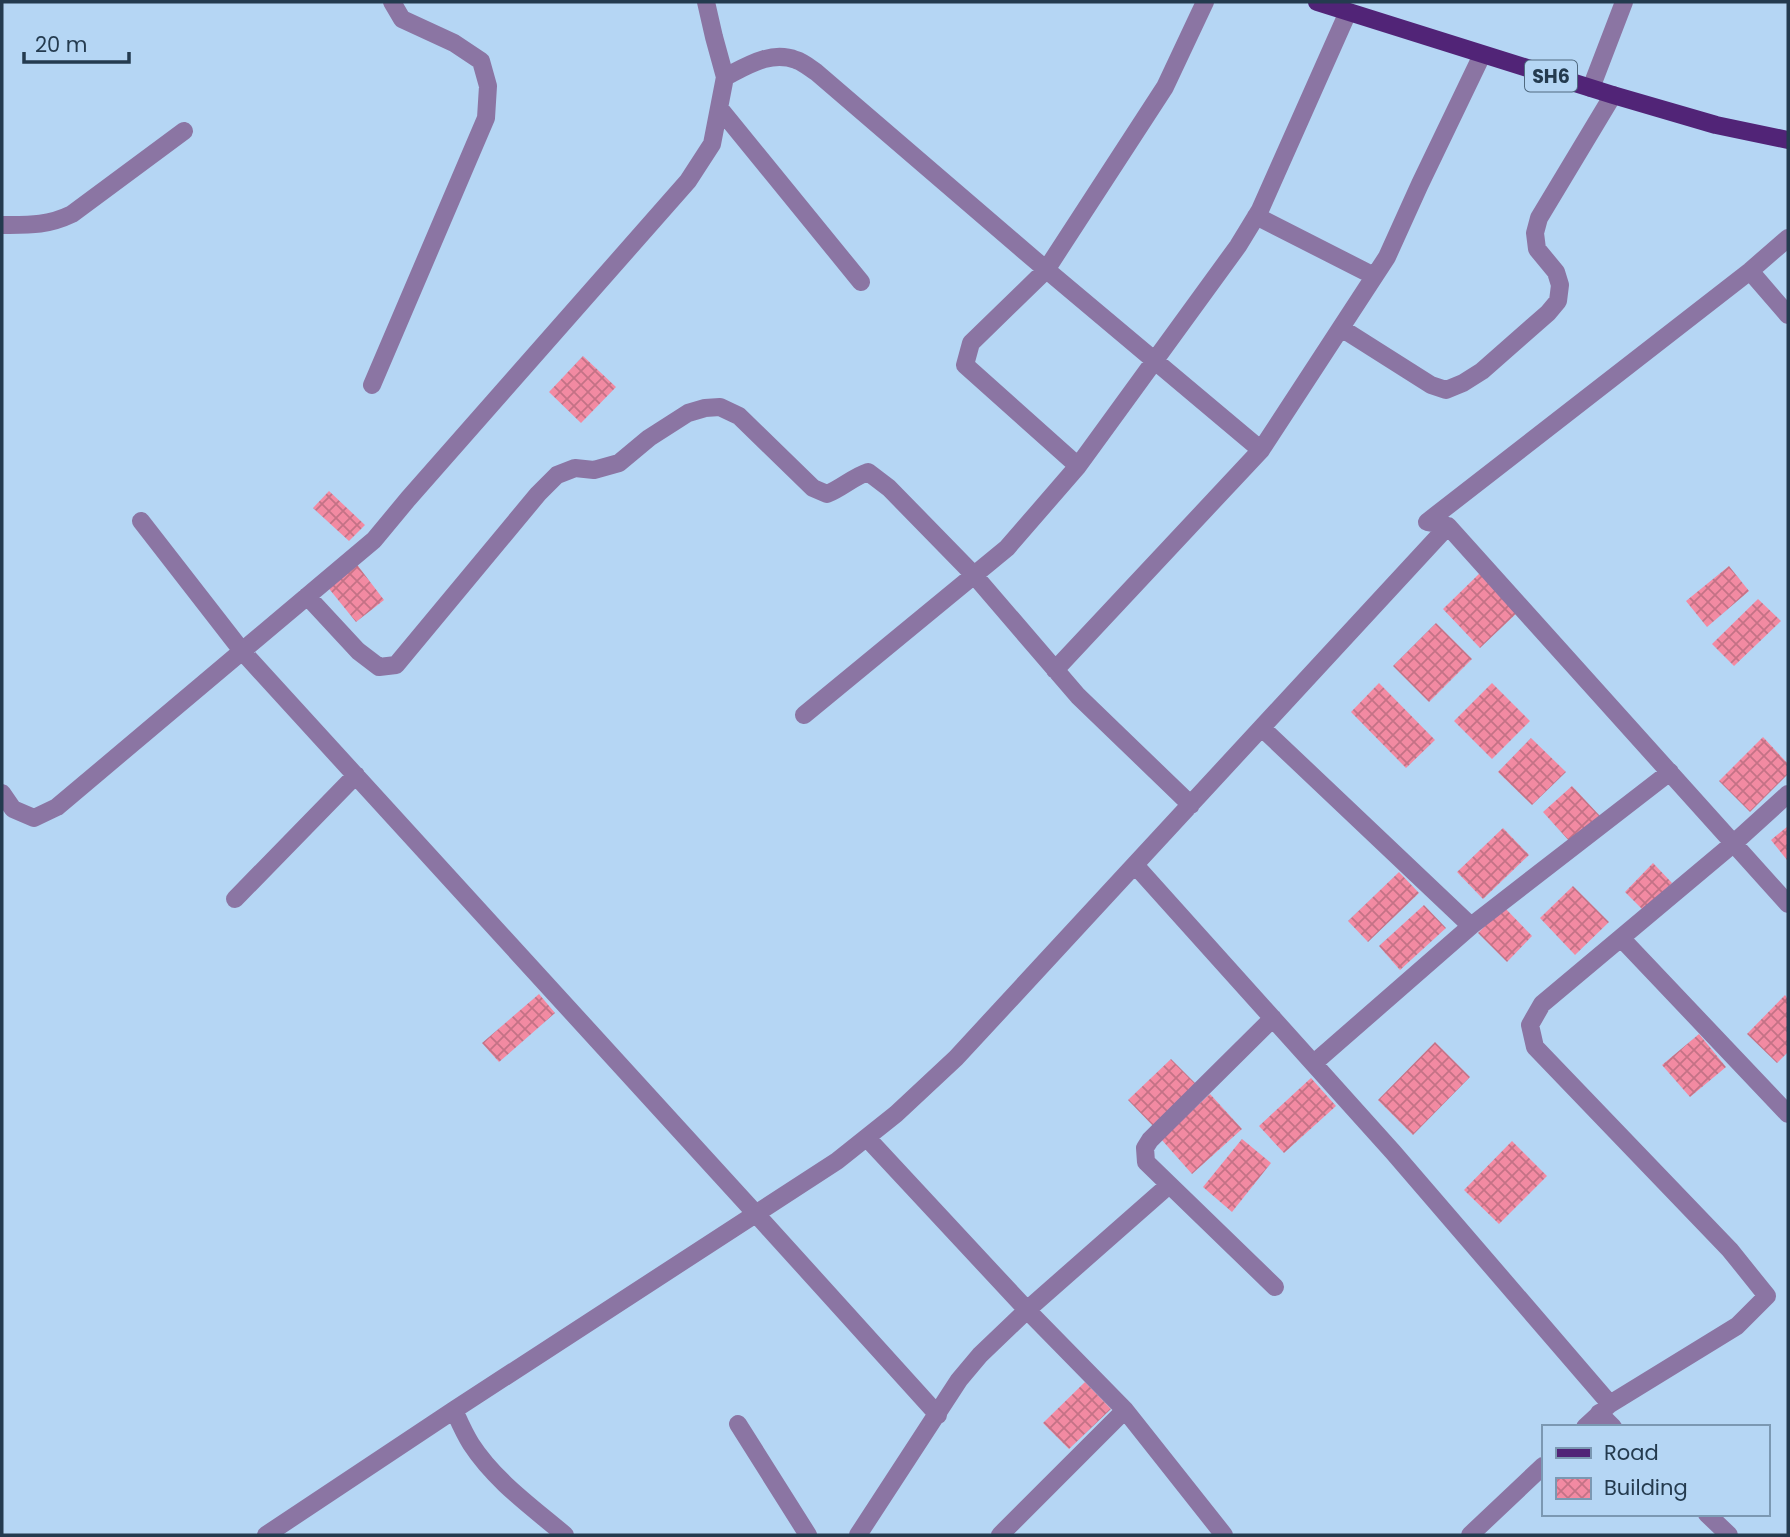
<svg xmlns="http://www.w3.org/2000/svg" width="1790" height="1537" font-family="Poppins,sans-serif">
<defs>
<pattern id="building-cross-hatch" width="8" height="8" patternUnits="userSpaceOnUse" patternTransform="scale(1.75)"><rect width="8" height="8" fill="#f28aa2"/><path d="M0 0l8 8M0 8l8-8" fill="none" stroke="#c47286"/></pattern>
</defs>
<rect width="100%" height="100%" fill="#b5d6f4"/>
<path fill="url(#building-cross-hatch)" d="M583 356 616 387 581 423 549 392Z
M329 491 365 525 349 541 313 508Z
M355 562 384 600 356 622 326 585Z
M1729 566 1749 591 1707 627 1686 601Z
M1482 571 1520 610 1480 648 1443 609Z
M1758 599 1781 621 1734 666 1712 644Z
M1436 623 1472 659 1429 702 1393 666Z
M1379 683 1435 740 1406 768 1351 712Z
M1492 683 1530 721 1492 759 1454 721Z
M1763 737 1788 764V774L1750 812 1719 781Z
M1531 738 1566 772 1532 805 1498 772Z
M1572 786 1600 816 1571 843 1543 812Z
M1788 826V859L1787 860 1771 840Z
M1503 828 1529 855 1483 899 1457 872Z
M1653 863 1672 883 1644 911 1625 892Z
M1399 872 1419 893 1368 942 1348 921Z
M1573 886 1609 922 1575 955 1540 918Z
M1424 905 1446 928 1400 970 1379 946Z
M1504 907 1532 936 1507 962 1478 933Z
M539 994 555 1013 499 1062 482 1043Z
M1785 995 1788 999V1052L1777 1063 1747 1034Z
M1699 1034 1726 1067 1690 1097 1662 1065Z
M1435 1042 1470 1077 1413 1135 1378 1100Z
M1171 1059 1199 1087 1156 1129 1128 1100Z
M1311 1078 1336 1106 1284 1153 1259 1126Z
M1210 1094 1242 1129 1192 1174 1161 1139Z
M1242 1139 1271 1163 1232 1212 1203 1187Z
M1512 1141 1547 1176 1499 1224 1464 1190Z
M1085 1382 1111 1409 1069 1449 1043 1423Z"/>
<g fill="none" stroke-linecap="round" stroke-linejoin="round">
<path stroke="#8b75a3" stroke-width="18" d="M725 77C747 66 771 50 796 60 803 62 810 68 816 72L1036 261 1261 450
M1591 88 1624 2
M720 109 861 282
M1256 216 1374 276
M2 225C29 225 47 226 72 214L184 131
M1750 271 1788 315
M1341 328 1431 385 1446 390 1463 383 1482 371 1548 313 1558 301 1560 285 1556 272 1537 249 1535 233 1539 218 1613 95
M372 385 486 118 488 86 481 61 454 43 402 19 392 2
M1078 466 965 365 971 343 1046 270 1165 87 1205 2
M141 521 242 651 757 1215 938 1415
M1448 526 1788 904
M307 596 358 651 379 667 396 665 538 494 557 475 575 468 594 470 619 463 649 438 688 413 705 408 720 407 739 416 813 488 827 494C842 488 853 477 868 472L889 488 974 575 1078 696 1191 805
M1055 670 1261 450 1387 257 1420 184 1482 55
M804 715 1007 548 1078 466 1238 246 1260 210 1348 12
M1262 728 1471 926
M2 793 13 809 34 818 57 807 374 540 408 499 688 181 712 144 725 77 714 37 706 2
M1135 865 1393 1152 1610 1404
M235 899 356 775
M1621 938 1788 1114
M1273 1018 1150 1140 1145 1148 1146 1162 1275 1287
M1314 1063 1471 926 1670 772
M867 1138 1027 1310 1125 1410 1224 1535
M454 1410C459 1421 464 1433 471 1444 495 1481 532 1507 565 1535
M1599 1413 1613 1427
M738 1424 808 1535
M1585 1427 1610 1404 1737 1326 1767 1296 1730 1250 1535 1047 1530 1025 1542 1004 1734 843 1788 794
M1707 1514 1729 1535
M266 1535 454 1410 837 1161 896 1114 956 1058 1448 526 1427 522 1750 271 1788 238
M858 1535 959 1380 980 1355 1027 1310 1169 1185
M1000 1535 1125 1410
M1470 1535 1543 1466"/>
<path stroke="#512477" stroke-width="18" d="M1317 2 1613 95 1716 125 1788 140"/>
</g>
<g text-anchor="middle" stroke-width="6" stroke-linejoin="round" paint-order="stroke">
<rect fill="#b5d6f4" stroke="#506a80" stroke-width="2" x="1525" y="60.5" width="52" height="31" rx="5"/>
<g font-size="19" font-weight="bold" fill="#243b4f">
<text x="1551" y="83">SH6</text>
</g>
</g>
<rect width="1790" height="1537" fill="none" stroke="#243b4f" stroke-width="7"/>
<rect x="1542" y="1425" width="228" height="91" fill="#b5d6f4" stroke="#7b98b2" stroke-width="2"/>
<rect x="1556" y="1448" width="35" height="10" fill="#512477" stroke="#7b98b2" stroke-width="2"/>
<text x="1604" y="1460" font-size="21" fill="#243b4f">Road</text>
<rect x="1556" y="1478" width="35" height="21" fill="url(#building-cross-hatch)" stroke="#7b98b2" stroke-width="2"/>
<text x="1604" y="1495" font-size="21" fill="#243b4f">Building</text>
<path d="M24 52v10h105v-10" fill="none" stroke="#243b4f" stroke-width="3.5"/>
<text x="35" y="52" font-size="21" fill="#243b4f" stroke="#b5d6f4" stroke-width="5" paint-order="stroke">20 m</text>
</svg>
